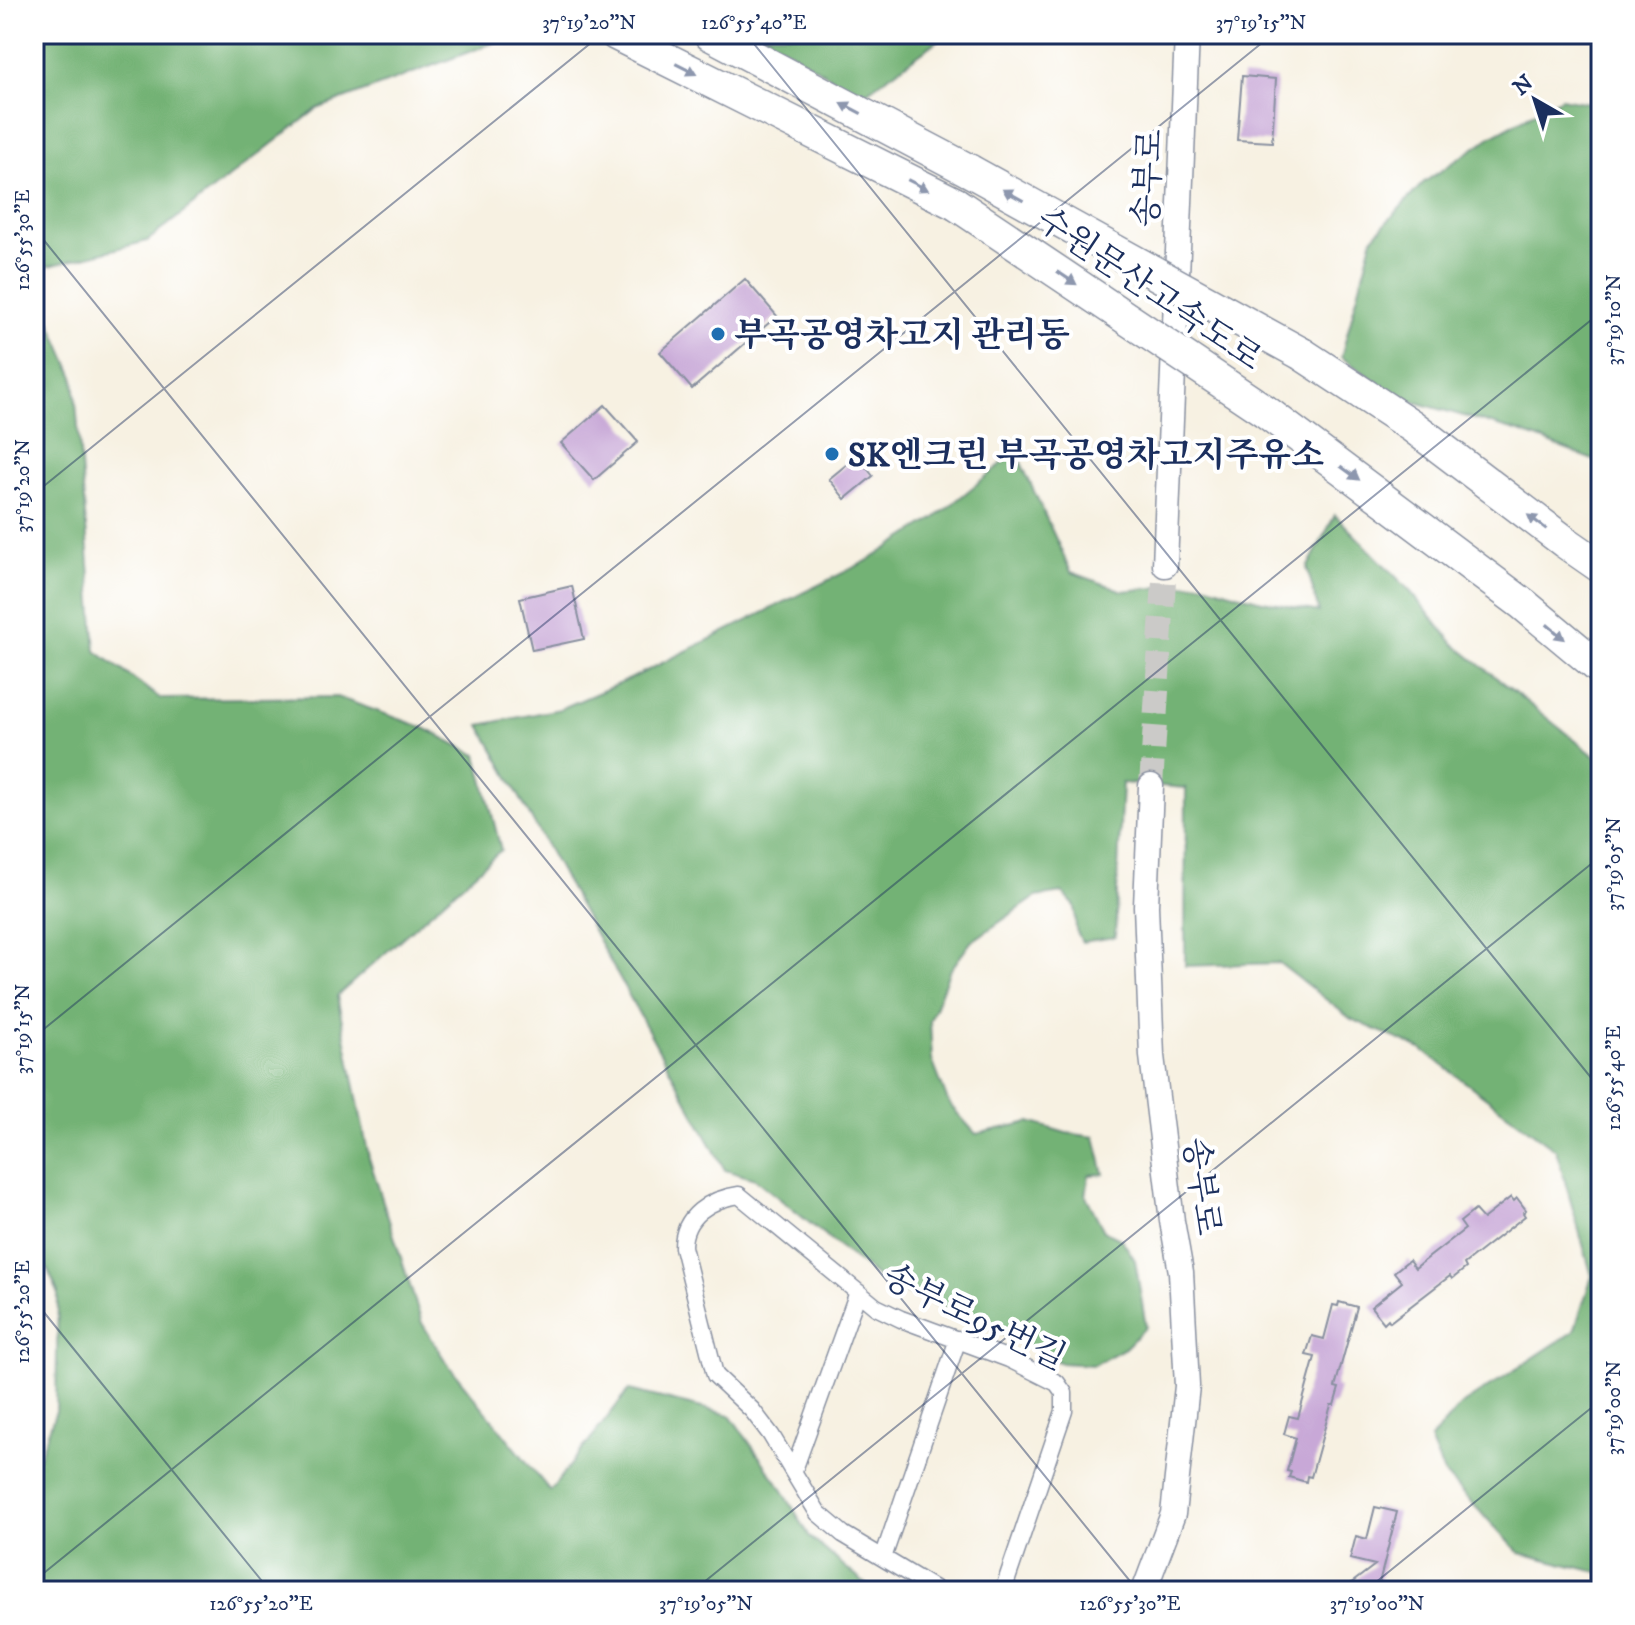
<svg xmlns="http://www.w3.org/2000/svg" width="1635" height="1625" font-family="'IM FELL DW Pica','Noto Serif KR',serif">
<rect width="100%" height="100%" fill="#fff"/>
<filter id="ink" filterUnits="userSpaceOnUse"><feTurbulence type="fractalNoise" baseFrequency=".0125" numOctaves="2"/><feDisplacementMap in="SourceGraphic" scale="16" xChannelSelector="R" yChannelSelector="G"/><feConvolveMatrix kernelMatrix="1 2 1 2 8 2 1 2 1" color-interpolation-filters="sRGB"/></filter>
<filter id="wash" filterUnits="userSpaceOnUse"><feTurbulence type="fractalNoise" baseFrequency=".006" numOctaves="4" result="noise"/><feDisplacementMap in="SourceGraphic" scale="32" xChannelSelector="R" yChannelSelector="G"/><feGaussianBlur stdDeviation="1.8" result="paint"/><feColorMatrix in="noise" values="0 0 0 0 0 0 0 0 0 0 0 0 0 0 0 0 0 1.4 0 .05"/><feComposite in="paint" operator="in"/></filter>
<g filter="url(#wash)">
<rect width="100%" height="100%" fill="#f7f1e2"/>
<path fill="#73b274" stroke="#477069" stroke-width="2" d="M34 34H517L317 109 147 241 34 270Z
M762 34H947L861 96Z
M1561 98 1601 105V463L1523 433 1401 398 1341 357 1373 237 1423 183 1492 136Z
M34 284 74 377 96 651 161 699 337 697 422 727 477 755 501 850 337 996 369 1158 422 1323 446 1362 550 1491 629 1390 730 1415 782 1489 810 1537 870 1588 869 1591H34V1470L56 1411 58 1292 34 1240Z
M1016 452 1071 572 1123 591 1201 583 1258 600 1319 612 1307 568 1335 515 1410 591 1454 644 1601 761V1573L1520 1553 1444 1474 1430 1440 1460 1406 1574 1331 1592 1276 1556 1150 1421 1049 1351 1019 1279 963 1185 966 1186 788 1122 783 1115 937 1082 942 1076 930 1075 906 1063 893 1036 897 971 942 949 972 930 1021 932 1060 949 1104 976 1134 1030 1122 1066 1133 1095 1137 1104 1174 1089 1175 1086 1196 1104 1231 1122 1240 1135 1260 1146 1327 1125 1348 1094 1365 1061 1363 966 1316 888 1286 755 1179 725 1170 480 725 560 709 630 679 869 560 935 518Z"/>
<g id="blocks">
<path fill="#c8a8d7" d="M1242 76 1276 79 1272 142 1237 140Z
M745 279 777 316 692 389 660 352Z
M605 405 638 442 594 480 561 443Z
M857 456 873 476 845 499 829 479Z
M572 586 584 639 532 650 520 598Z
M1511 1197 1514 1201 1517 1198 1526 1210 1523 1213 1525 1216 1464 1264 1466 1268 1452 1279 1450 1276 1390 1322 1388 1319 1384 1323 1371 1307 1402 1282 1394 1272 1409 1260 1415 1268 1465 1229 1460 1222 1475 1210 1483 1219Z
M1339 1302 1357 1307 1335 1387 1339 1388 1334 1405H1331L1311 1477 1307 1476 1306 1482 1289 1477 1291 1472 1287 1471 1296 1438 1284 1434 1289 1416 1298 1418 1315 1357 1306 1355 1312 1336 1324 1339 1333 1305 1338 1306Z
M1375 1507 1397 1512 1377 1591H1341L1375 1565 1350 1559 1356 1536 1367 1539Z"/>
</g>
</g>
<g filter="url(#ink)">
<use href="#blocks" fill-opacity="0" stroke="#8990a0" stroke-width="2"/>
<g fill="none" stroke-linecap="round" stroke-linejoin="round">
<path stroke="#cbcac8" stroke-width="24" stroke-dasharray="24 12" stroke-linecap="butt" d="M1151 786 1165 565"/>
<defs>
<path id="street" d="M794 1470 858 1292
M883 1558 958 1339
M938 1591 843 1534 818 1513 771 1435 752 1410 715 1375 683 1247C683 1216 710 1199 739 1195L876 1307 901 1319 1009 1359 1057 1383 1064 1393V1411L1003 1591"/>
<path id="secondary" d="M1165 565 1187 34
M1144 1591 1173 1514 1187 1386 1181 1272 1172 1221 1152 1056 1146 906 1151 786"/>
<path id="highway" d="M616 34 956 204
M710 34 970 171
M1302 354 1412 426 1565 542 1601 567
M1265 411 1523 604 1601 669"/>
</defs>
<use href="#street" stroke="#8990a0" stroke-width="19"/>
<use href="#secondary" stroke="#8990a0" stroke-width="27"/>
<use href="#highway" stroke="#8990a0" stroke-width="35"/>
<use href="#street" stroke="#fff" stroke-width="16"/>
<use href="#secondary" stroke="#fff" stroke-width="24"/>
<use href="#highway" stroke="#fff" stroke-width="32"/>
<defs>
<path id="highway-bridge" d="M970 171 1302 354
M956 204 1265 411"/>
</defs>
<use href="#highway-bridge" stroke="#8990a0" stroke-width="35" stroke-linecap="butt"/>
<use href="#highway-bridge" stroke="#fff" stroke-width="32"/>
</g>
<defs><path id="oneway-solid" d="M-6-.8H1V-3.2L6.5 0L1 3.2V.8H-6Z" transform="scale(2)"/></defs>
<g fill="#8d97ae">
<use href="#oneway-solid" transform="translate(686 69) rotate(27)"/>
<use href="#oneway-solid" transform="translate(851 108) rotate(-152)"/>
<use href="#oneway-solid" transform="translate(918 185) rotate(27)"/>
<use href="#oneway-solid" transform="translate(1013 195) rotate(-151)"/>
<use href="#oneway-solid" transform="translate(1067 278) rotate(34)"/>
<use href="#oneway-solid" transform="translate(1350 473) rotate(36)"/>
<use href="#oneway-solid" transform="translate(1537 522) rotate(-143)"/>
<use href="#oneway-solid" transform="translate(1556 632) rotate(40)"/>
</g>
</g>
<path fill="none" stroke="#1b2f5e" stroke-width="2" stroke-opacity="0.45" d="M746 34 1601 1090M34 228 1138 1591M34 494 602 34M34 1037 1273 34M34 1300 270 1591M34 1581 1601 312M693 1591 1601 856M1365 1591 1601 1400"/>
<g fill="#1f6fb2" stroke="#fff" stroke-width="3">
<circle cx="718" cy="334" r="8"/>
<circle cx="832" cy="454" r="8"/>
</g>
<g text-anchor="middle" stroke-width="8" stroke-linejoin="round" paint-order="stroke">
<g font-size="34" fill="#1b2f5e" stroke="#fff">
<text transform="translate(1147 178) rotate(-87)" y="12">송부로</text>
<text transform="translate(1150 288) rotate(34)" y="12">수원문산고속도로</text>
<text transform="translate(1203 1186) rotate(82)" y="12">송부로</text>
<text transform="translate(975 1316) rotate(26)" y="12">송부로95번길</text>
</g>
<g font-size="34" font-weight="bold" fill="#1b2f5e" stroke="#fff" text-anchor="start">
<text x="734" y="346">부곡공영차고지 관리동</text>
<text x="848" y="466">SK엔크린 부곡공영차고지주유소</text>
</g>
</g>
<rect width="1635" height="1625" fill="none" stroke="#fff" stroke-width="88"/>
<g transform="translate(1535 100) rotate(321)" stroke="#ffffff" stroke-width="6" paint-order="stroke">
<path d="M0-6L14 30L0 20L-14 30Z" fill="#1b2f5e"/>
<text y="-12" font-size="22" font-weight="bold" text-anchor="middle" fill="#1b2f5e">N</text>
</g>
<rect x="44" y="44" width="1547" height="1537" fill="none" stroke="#1b2f5e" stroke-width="3"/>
<g font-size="20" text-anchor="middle" fill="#1b2f5e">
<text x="589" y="29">37°19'20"N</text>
<text x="754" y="29">126°55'40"E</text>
<text x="1261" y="29">37°19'15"N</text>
<text transform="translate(22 240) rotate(-90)" y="7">126°55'30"E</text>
<text transform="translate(1613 320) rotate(-90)" y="7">37°19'10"N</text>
<text transform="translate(22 486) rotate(-90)" y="7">37°19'20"N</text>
<text transform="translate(1613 864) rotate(-90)" y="7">37°19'05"N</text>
<text transform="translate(22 1029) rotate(-90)" y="7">37°19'15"N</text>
<text transform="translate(1613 1078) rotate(-90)" y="7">126°55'40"E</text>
<text transform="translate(22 1312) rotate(-90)" y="7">126°55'20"E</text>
<text transform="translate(1613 1408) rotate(-90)" y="7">37°19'00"N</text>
<text x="261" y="1610">126°55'20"E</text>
<text x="706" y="1610">37°19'05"N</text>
<text x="1130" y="1610">126°55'30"E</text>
<text x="1377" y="1610">37°19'00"N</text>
</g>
</svg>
